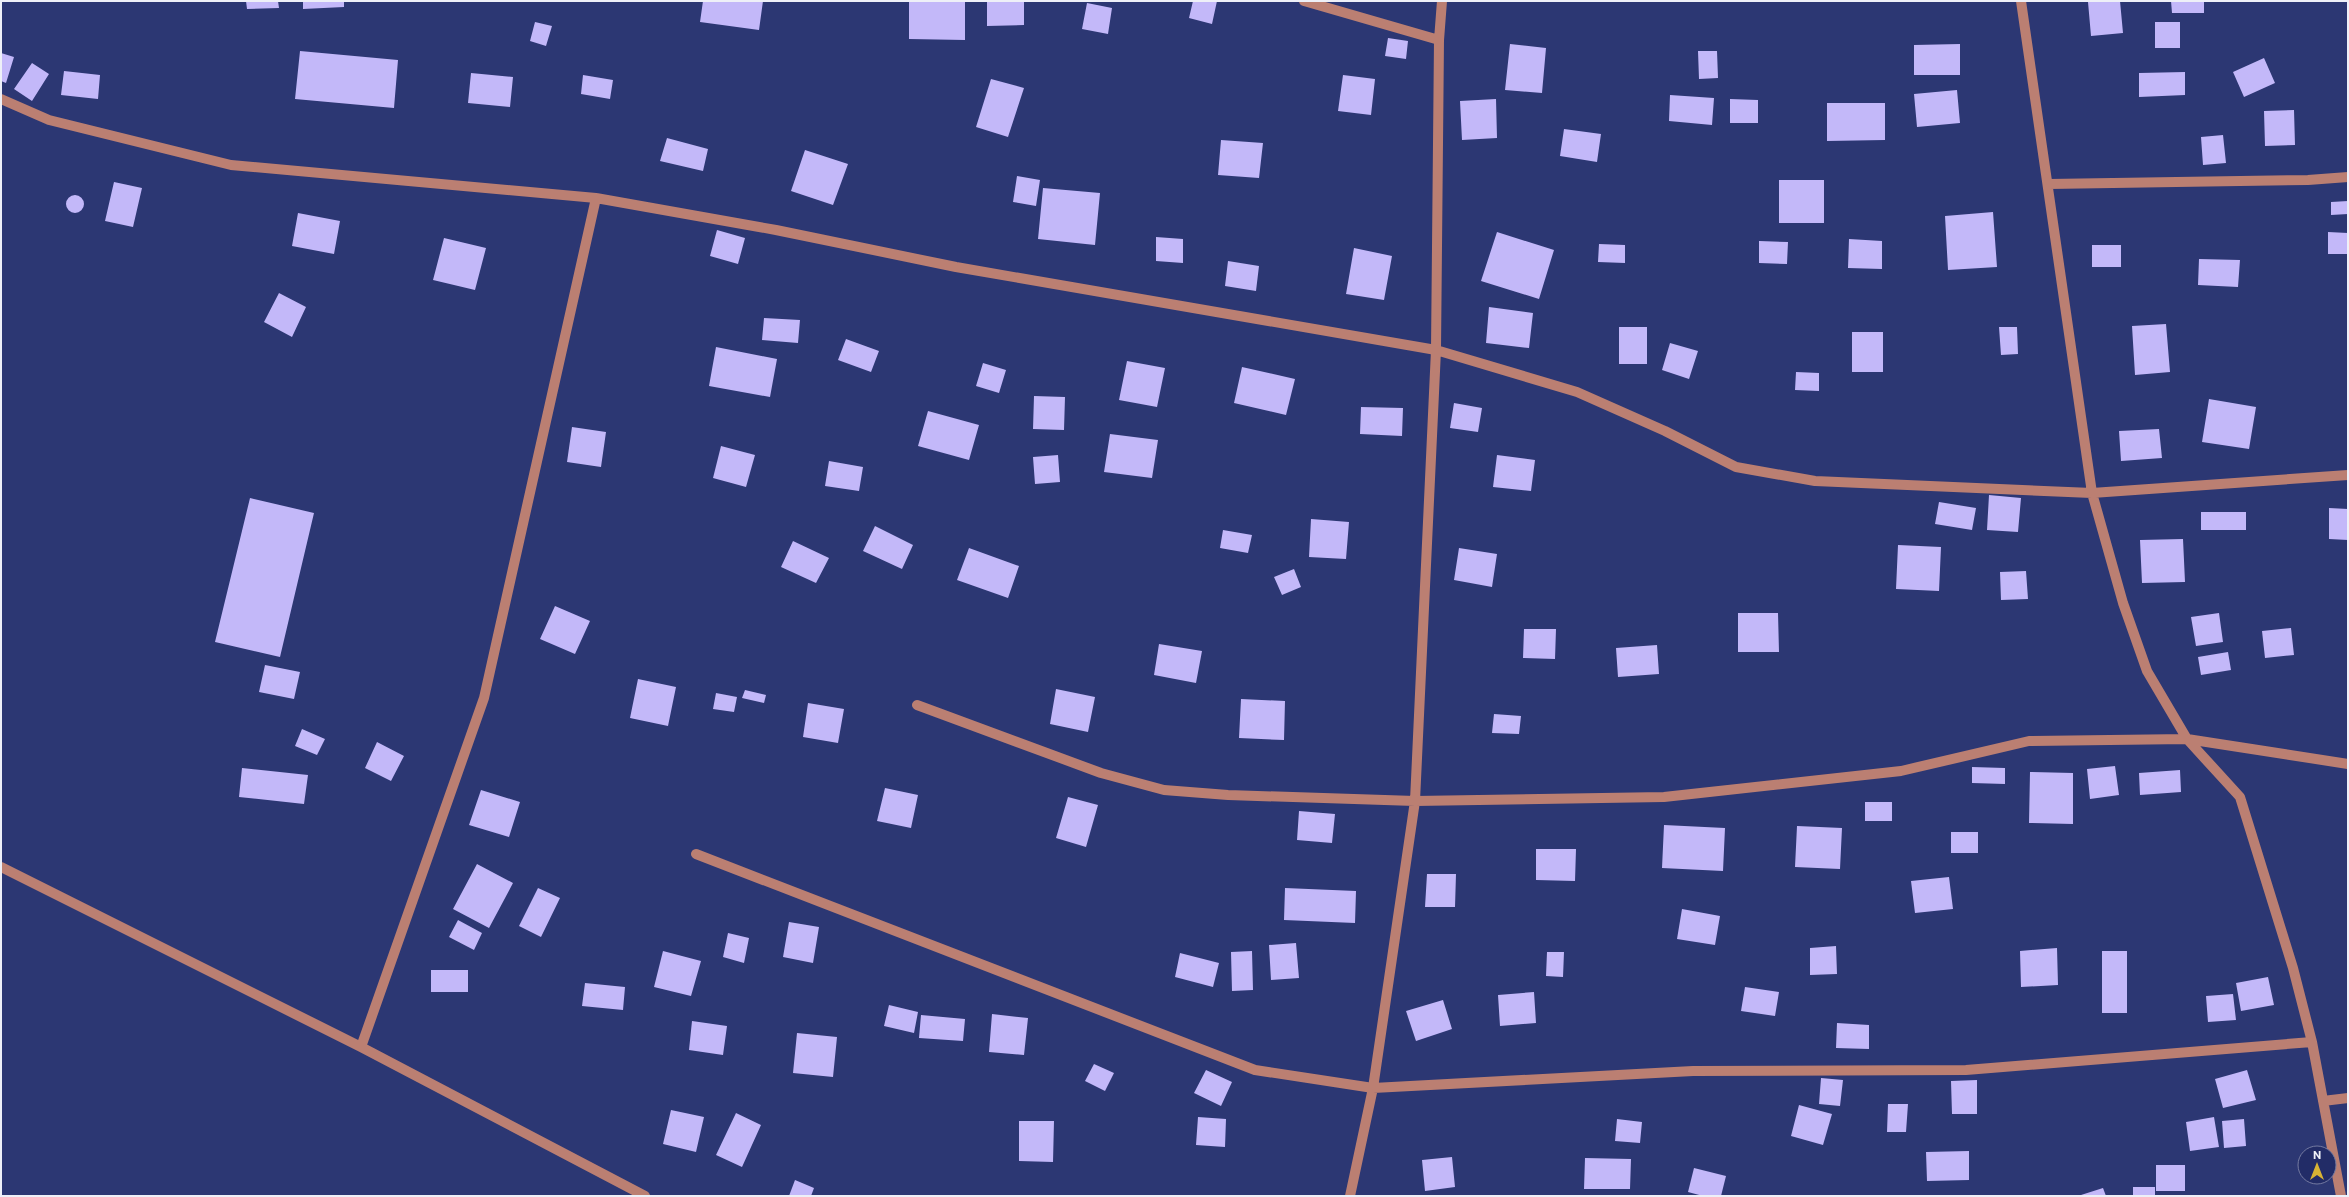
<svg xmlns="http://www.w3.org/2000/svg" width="2349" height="1197" font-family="Commissioner,sans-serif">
<rect width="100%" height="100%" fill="#2c3773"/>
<path fill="#c3b8f9" d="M246 1H278L279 8 247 9Z
M303 1H344V7L303 9Z
M703 1H763L759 30 700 22Z
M909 1H965V40L909 39Z
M987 1H1024V25L987 26Z
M1193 1H1217L1212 24 1189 18Z
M2120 1 2123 33 2091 36 2088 2Z
M2171 1H2204V13H2172Z
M1087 3 1112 8 1108 34 1082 29Z
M535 22 552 26 546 46 530 41Z
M2155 22H2180V48H2155Z
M1388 38 1408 41 1406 59 1385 56Z
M1510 44 1546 48 1542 93 1505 90Z
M1960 44V75H1914V45Z
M300 51 398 60 394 108 295 99Z
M1698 51H1717L1718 78 1699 79Z
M1 53 14 57 6 83 1 81Z
M2264 58 2275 83 2244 97 2233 72Z
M32 63 49 74 32 101 14 89Z
M64 71 100 75 98 99 61 95Z
M2185 72V95L2139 97V73Z
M471 73 513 77 510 107 468 103Z
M583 75 613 80 610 99 581 94Z
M1343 75 1375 79 1371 115 1338 111Z
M991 79 1024 88 1008 137 976 127Z
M1957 90 1960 123 1917 127 1914 94Z
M1670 95 1714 98 1712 125 1669 121Z
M1496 99 1497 138 1462 140 1460 101Z
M1730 99 1758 100V123H1730Z
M1827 103H1885V140L1827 141Z
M2294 110 2295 145 2265 146 2264 111Z
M1564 129 1601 134 1597 162 1560 156Z
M2223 135 2226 163 2203 165 2201 137Z
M667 138 708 149 703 171 660 161Z
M1221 140 1263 143 1259 178 1218 175Z
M805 150 848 164 833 205 791 191Z
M1017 176 1040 180 1036 206 1013 202Z
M1779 180H1824V223H1779Z
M114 182 142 188 133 227 105 221Z
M1043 188 1100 193 1095 245 1038 239Z
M66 204a9 9 0 1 1 18 0a9 9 0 1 1-18 0Z
M2348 201V214L2331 215V202Z
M1993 212 1997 267 1948 270 1945 216Z
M298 213 340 221 334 254 292 246Z
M717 230 745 238 738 264 710 256Z
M1497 232 1554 250 1539 299 1481 281Z
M2328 232 2348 233V254H2328Z
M1156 237 1183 239V263L1156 261Z
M444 238 486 248 475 290 433 280Z
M1849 239 1882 241V269L1848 268Z
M1759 241 1788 242 1787 264 1759 263Z
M1599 244 1625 245V263L1598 262Z
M2092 245H2121V267H2092Z
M1354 248 1392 256 1384 300 1346 294Z
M2199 259 2240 260 2238 287 2198 285Z
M1228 261 1259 266 1256 291 1225 286Z
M279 293 306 307 292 337 264 322Z
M1489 307 1533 313 1529 348 1486 343Z
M764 318 800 320 798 343 762 340Z
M2166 324 2170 372 2135 375 2132 326Z
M1619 327H1647V364H1619Z
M1999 327H2017L2018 354 2001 355Z
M1852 332H1883V372H1852Z
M846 339 879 351 871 372 838 360Z
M1670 343 1698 351 1689 379 1662 370Z
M716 347 777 359 770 397 709 386Z
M1127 361 1165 368 1157 407 1119 400Z
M983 363 1006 370 999 393 976 386Z
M1242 367 1295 379 1286 415 1234 403Z
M1796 372 1819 373V391L1795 390Z
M1034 396 1065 397 1064 430 1033 429Z
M2209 399 2256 407 2249 449 2202 442Z
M1454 403 1482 408 1478 432 1450 428Z
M1361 407 1403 408 1402 436 1360 434Z
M928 411 979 425 969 460 918 446Z
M572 427 606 432 601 467 567 462Z
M2159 429 2162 458 2121 461 2119 431Z
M1110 434 1158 440 1152 478 1104 472Z
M721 446 755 455 746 487 713 478Z
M1058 455 1060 482 1035 484 1033 457Z
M1497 455 1535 460 1531 491 1493 487Z
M829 461 863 467 859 491 825 486Z
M1989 495 2021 498 2018 532 1987 530Z
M250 498 314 513 280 657 215 642Z
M1939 502 1976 508 1972 530 1935 524Z
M2329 508 2348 509V540L2329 539Z
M2201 512H2246V530H2201Z
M1311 519 1349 522 1346 559 1309 557Z
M875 526 913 545 902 569 863 551Z
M1223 530 1252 535 1248 553 1220 548Z
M2183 539 2185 582 2142 583 2140 540Z
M793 541 829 558 816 583 781 567Z
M1898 545 1941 547 1939 591 1896 589Z
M969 548 1019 566 1008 598 957 580Z
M1459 548 1497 554 1492 587 1454 580Z
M1294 569 1301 587 1282 595 1274 577Z
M2026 571 2028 599 2001 600 2000 572Z
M555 606 590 621 575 654 540 639Z
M1738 613H1778L1779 652H1738Z
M2219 613 2223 642 2196 646 2191 617Z
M2291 628 2294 655 2265 658 2262 631Z
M1524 629H1556L1555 659 1523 658Z
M1159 644 1202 651 1196 683 1154 675Z
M1657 645 1659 674 1618 677 1616 648Z
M2228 652 2231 670 2201 675 2198 657Z
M265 665 300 672 294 699 259 692Z
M638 679 676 687 668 726 630 718Z
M1056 689 1095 697 1088 732 1050 724Z
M745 690 766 695 764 703 742 698Z
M716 693 737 697 734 712 713 709Z
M1241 699 1285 701 1284 740 1239 738Z
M808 703 844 709 838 743 803 737Z
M1494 714 1521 716 1519 734 1492 733Z
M302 729 325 739 317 755 295 746Z
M377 742 404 756 391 781 365 768Z
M2115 766 2119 795 2090 799 2087 769Z
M1972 767 2005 768V784L1972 783Z
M242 768 308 775 304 804 239 797Z
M2180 770 2181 792 2140 795 2139 773Z
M2030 772 2073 773V824L2029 823Z
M885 788 918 795 911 828 877 821Z
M481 790 520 802 509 837 469 825Z
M1068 797 1098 805 1086 847 1056 838Z
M1865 802H1892V821H1865Z
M1299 811 1335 814 1332 843 1297 840Z
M1664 825 1725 828 1723 871 1662 868Z
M1797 826 1842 828 1840 869 1795 867Z
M1951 832H1978V853H1951Z
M1536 849H1576L1575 881 1536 880Z
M477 864 513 883 489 928 453 909Z
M1427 874H1456L1455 907H1425Z
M1949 877 1953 909 1915 913 1911 881Z
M538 888 560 898 541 937 519 926Z
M1285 888 1356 891 1355 923 1284 920Z
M1682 909 1720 916 1715 945 1677 939Z
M458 920 482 933 474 950 449 937Z
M789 922 819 927 813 963 783 957Z
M728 933 749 938 744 963 723 957Z
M1296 943 1299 978 1271 980 1269 945Z
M1836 946 1837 974 1810 975V948Z
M2057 948 2058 985 2021 987 2020 951Z
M663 951 701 961 691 996 654 987Z
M1252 951 1253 990 1232 991 1231 952Z
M2102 951H2127V1013H2102Z
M1547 952H1564L1563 977 1546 976Z
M1180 953 1219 963 1213 987 1175 977Z
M431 970H468V992H431Z
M2268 977 2274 1005 2241 1011 2236 983Z
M585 983 625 987 623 1010 582 1006Z
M1745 987 1779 992 1775 1016 1741 1011Z
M1534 992 1536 1023 1500 1026 1498 995Z
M2233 994 2236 1020 2208 1022 2206 996Z
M1443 1000 1452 1029 1416 1041 1406 1011Z
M889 1005 918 1012 914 1033 884 1026Z
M992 1014 1028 1018 1024 1055 989 1052Z
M921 1015 965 1019 963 1041 919 1038Z
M692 1021 727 1026 723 1055 689 1050Z
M1837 1023 1869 1025V1049L1836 1048Z
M797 1033 837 1037 833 1077 793 1073Z
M1094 1064 1114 1073 1105 1091 1085 1081Z
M1206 1070 1232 1082 1221 1106 1194 1093Z
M2247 1070 2256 1100 2223 1108 2215 1079Z
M1821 1078 1843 1080 1840 1106 1819 1104Z
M1977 1080V1114H1952L1951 1081Z
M1888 1104H1908L1906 1132H1887Z
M1799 1105 1832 1114 1823 1145 1791 1136Z
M671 1110 704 1117 696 1152 663 1144Z
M736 1113 761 1125 742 1167 716 1155Z
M1198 1117 1226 1119 1225 1147 1196 1145Z
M2214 1117 2219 1147 2190 1151 2186 1122Z
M1617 1119 1642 1122 1640 1143 1615 1141Z
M2244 1119 2246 1146 2224 1148 2222 1121Z
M1019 1121H1054L1053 1162 1019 1161Z
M1969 1151V1180L1927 1181 1926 1152Z
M1452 1157 1455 1187 1425 1191 1422 1160Z
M1585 1158 1631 1159 1630 1189H1584Z
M2156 1165H2185V1191H2156Z
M1694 1168 1726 1176 1721 1196H1703L1688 1192Z
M795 1180 814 1188 811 1196H789Z
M2133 1187H2155V1196H2133Z
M2103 1188 2106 1196H2082L2081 1195Z"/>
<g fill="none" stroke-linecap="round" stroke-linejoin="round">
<path stroke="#bb7f72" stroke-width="10" d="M1304 1 1439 40
M2021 1 2092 493 2123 603 2147 671 2187 739 2240 797 2293 968 2312 1042 2341 1196
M1 99 49 120 231 165 596 198 776 230 956 267 1436 350 1577 392 1665 431 1736 467 1815 481 2092 493 2348 475
M2049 184 2308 180 2348 177
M917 705 1101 773 1164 790 1228 795 1415 801 1664 797 1901 771 2029 741 2187 739 2348 764
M696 854 1255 1070 1373 1088 1693 1071 1966 1070 2312 1042
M1 867 361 1047 645 1196
M361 1047 484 698 596 198
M2323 1101 2348 1098
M1350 1196 1373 1088 1415 801 1436 350 1439 40 1442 1"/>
</g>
<rect width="2349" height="1197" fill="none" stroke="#eef0f8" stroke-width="4"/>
<g transform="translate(2317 1165)"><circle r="19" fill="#222c67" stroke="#747aa1"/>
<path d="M0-3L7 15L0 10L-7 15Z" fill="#d8b434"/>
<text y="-6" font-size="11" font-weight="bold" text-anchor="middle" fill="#eef0f8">N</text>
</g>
</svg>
